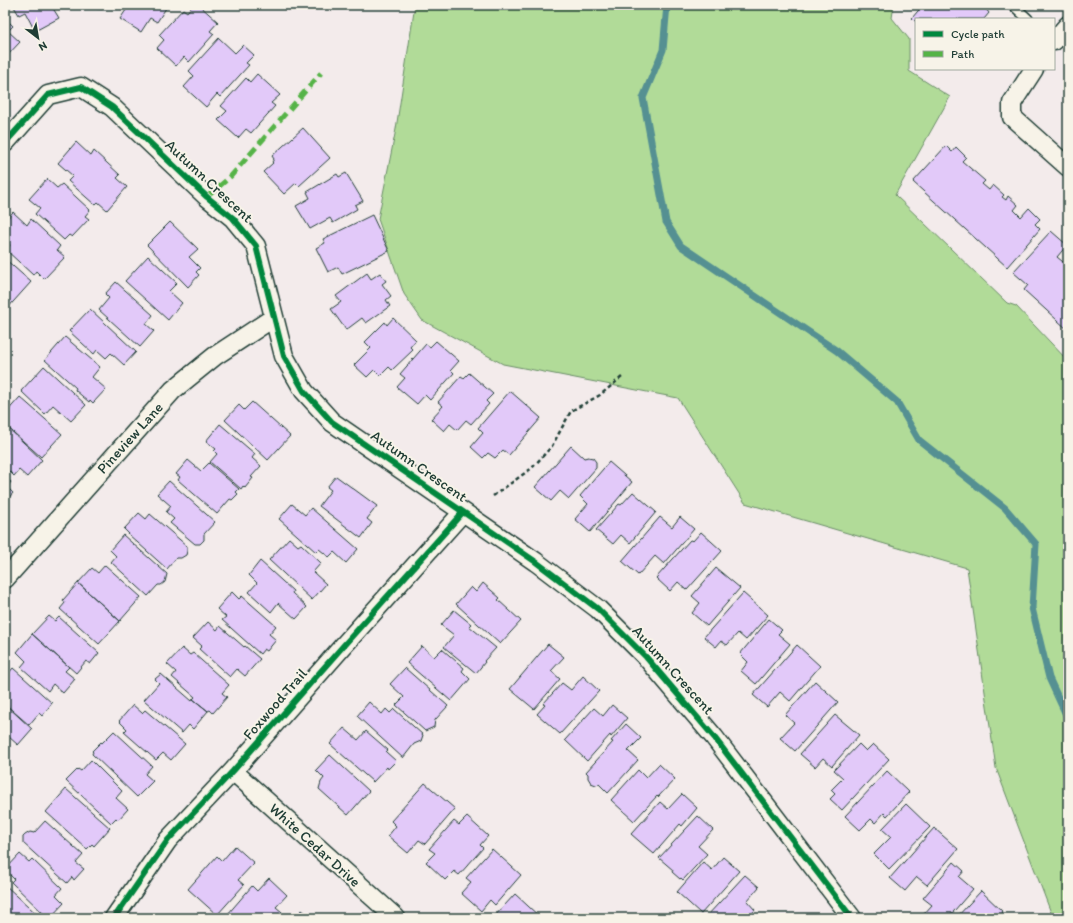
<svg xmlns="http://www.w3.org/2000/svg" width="1073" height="923" font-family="Itim,sans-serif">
<rect width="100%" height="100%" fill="#f3ebeb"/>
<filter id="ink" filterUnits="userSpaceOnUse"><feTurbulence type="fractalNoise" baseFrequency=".025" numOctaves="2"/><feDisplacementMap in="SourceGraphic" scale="8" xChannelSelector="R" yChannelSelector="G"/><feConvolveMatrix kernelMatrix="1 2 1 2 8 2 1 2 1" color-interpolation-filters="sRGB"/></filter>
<g filter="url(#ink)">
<path fill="#b1db98" stroke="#688c66" d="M415 5H894L892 18 909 39V71L950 97 895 195 1007 303 1016 306 1068 361V918H1053L996 768 967 568 745 503 678 398 503 364 422 320 404 294 378 219 396 129Z"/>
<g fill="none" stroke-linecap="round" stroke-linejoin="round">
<path stroke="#549092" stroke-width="7" d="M667 5 663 50 643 98 666 222 681 246 837 351 897 402 919 440 1005 508 1036 544 1032 608 1049 678 1068 719"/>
</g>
<path fill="#e2c9f9" stroke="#1f3d34" d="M13 5H51L59 18 35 31 25 12 19 15Z
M76 5H103L102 9 76 7Z
M121 5H168L157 22 150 18 141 32 120 19 126 10 120 7Z
M193 5H199L218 22 210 31 214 34 189 62 184 57 176 66 157 48 164 40 159 35 183 9 187 12Z
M923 5H990L986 9 989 13 984 19H916V22L912 18Z
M5 18 13 26 8 31 20 42 5 58Z
M219 38 235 53 243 45 254 55 246 63 249 65 220 97 217 94 206 107 184 87 194 76 189 71Z
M257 74 280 95 271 103 275 106 251 133 246 129 238 138 218 120 227 111 221 106 246 78 250 82Z
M303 128 330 158 299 186 296 183 284 194 263 172 273 163 272 162 274 159 272 156Z
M76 142 91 156 94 151 120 175 117 178 127 187 107 210 98 202 95 205 68 181 73 176 58 163Z
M946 146 952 152 956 147 966 157 962 161 985 181 982 184 989 190 993 185 1004 195 1002 197 1006 200 1008 196 1018 205 1014 210 1021 217 1029 208 1040 219 1035 224 1040 229 1007 267 913 182Z
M346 173 363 201 355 205 357 209 333 223 330 218 310 229 296 206 310 198 307 192 337 174 339 177Z
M47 179 57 188 62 184 90 210 85 216 89 219 72 237 69 235 64 240 35 214 40 208 29 199Z
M13 212 27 225 31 219 60 246 57 250 65 257 44 279 36 271 33 275 6 250 10 245 5 241V221Z
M372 215 389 251 342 274 338 267 328 272 316 248 325 243 323 239Z
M170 222 198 249 189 257 200 268 196 272 199 275 188 287 147 245Z
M1051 231 1067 245 1057 257 1068 266V330L1024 290 1028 285 1013 272Z
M148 256 177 283 169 291 182 303 168 320 125 281Z
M5 259 31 282 5 311Z
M367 273 371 279 380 273 386 281 382 284 391 296 386 300 390 306 366 323 362 318 346 330 331 309 341 302 336 296Z
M116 282 153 315 146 324 154 331 140 347 99 310 109 298 105 294Z
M90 309 136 352 124 365 111 353 106 358 97 350 94 354 69 331Z
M393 318 416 340 410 347 413 350 392 370 389 367 380 376 374 370 367 377 354 365 371 348 365 342 385 322 387 325Z
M65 337 100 367 92 377 106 389 93 403 90 400 89 402 75 390 76 388 45 360Z
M436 341 459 361 451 370 454 373 430 400 425 395 417 404 397 387 405 378 400 374 426 344 430 347Z
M44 366 86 405 71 421 53 405 45 414 21 391Z
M469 373 493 394 486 401 489 404 471 424 466 420 457 430 450 424 444 431 431 419 443 406 438 402 461 376 464 378Z
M510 391 541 418 509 455 503 450 495 458 488 453 483 458 471 447 483 433 478 428Z
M20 397 62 434 41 457 5 425V414Z
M252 402 290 436 268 460 225 420 239 405 244 410Z
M220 424 255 454 252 458 261 466 251 477 253 478 245 488 243 486 241 489 210 462 217 454 214 451 216 449 206 441Z
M5 425 42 460 27 477 19 470 14 476 5 467Z
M571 446 584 458 588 457 593 458 596 462V468L569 499 560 491 551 501 535 487Z
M188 460 201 471 209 463 239 489 236 492 238 494 232 500 230 499 217 514 178 480 180 477 176 474Z
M609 462 632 482 590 532 575 519 588 504 580 496Z
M336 476 377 506 367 519 372 523 361 538 319 506 331 490 327 487Z
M5 477 11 482 7 487 13 493 5 502Z
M169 481 215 522 204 534V540L200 544H195L170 523 174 519 166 512 171 506 157 494Z
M633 492 656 512 630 543 621 535 613 544 596 530 619 504 621 505Z
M292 504 305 515 311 508 358 549 346 563 334 552 329 557 319 549 316 552 279 519Z
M139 513 146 519 150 514 187 546V551L186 555 181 558H176L167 569 128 534H129L124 529Z
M660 517 672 527 680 517 694 529 664 564 655 556 638 575 622 561Z
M701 532 722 551 687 590 678 582 670 591 656 578 690 540 693 541Z
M123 535 167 574 165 582 161 585H158L148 596 111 562 116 556 110 550Z
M289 538 298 546 301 544 321 563 313 572 326 584 312 600 269 560Z
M260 561 293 591 292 593 307 607 296 619 278 603 271 612 249 592 257 583 249 575Z
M105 565 141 597 120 621 78 583 92 568 98 573Z
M716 568 740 588 707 626 692 613 700 603 692 596Z
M78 583 120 621 99 644 60 609 65 603 63 600Z
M483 583 500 598 498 600 521 621 500 644 456 604 471 587 476 592Z
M232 592 239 599 242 596 276 626 269 634 276 640 267 651 264 649 260 654 222 620 226 617 217 609Z
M743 593 768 615 746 640 738 633 727 645 721 641 716 647 704 637Z
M454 610 471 624 469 626 496 648 484 661 485 662 476 673 444 647 454 635 441 625Z
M49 616 55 621 59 617 99 653 90 664 86 661 76 673 32 634Z
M769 619 782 630 778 634 790 644 756 684 741 671 748 662 740 654Z
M208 622 217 630 220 626 244 647 245 646 260 659 245 676 237 669 230 677 199 649 202 646 193 638Z
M32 634 69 667 65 671 75 679 63 693 53 684 48 691 21 667 26 661 17 652Z
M548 644 564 657 551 671 560 679 534 709 510 689Z
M797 645 820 666 790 701 780 692 767 707 753 695Z
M422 646 434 657 442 649 464 668 462 671 470 679 451 701 407 663Z
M182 648 190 655 193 653 229 685 222 693 227 697 213 713 210 710 208 711 193 699 195 697 172 677 176 672 167 664Z
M13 668 52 703 42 716 39 713 29 725 5 704V671L8 674Z
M405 668 448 706 435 720 434 727 425 731 396 705 404 697 390 684Z
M161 674 192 701 193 699 208 711 193 729 189 725 182 733 144 700 159 683 155 679Z
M583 676 599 691 560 734 537 714 545 705 543 704 562 683 571 690Z
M815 681 838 702 795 751 780 738 794 723 785 715Z
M369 702 382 714 386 709 390 713 394 709 423 735 421 741 414 744 403 758 357 716Z
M5 704 32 729 18 745 9 737 5 741Z
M133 705 142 713 145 710 185 744 171 760 163 753 156 760 124 732 127 729 119 721Z
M612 705 627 718 611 737 610 735 587 761 565 740 594 708 603 716Z
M835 715 859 735 832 766 823 758 815 767 800 754Z
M626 724 641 738 628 751 638 760 608 793 599 784 596 785 591 783 588 778V774L586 772 613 742 611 741Z
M344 728 358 740 366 731 388 750 386 752 396 761 388 769 387 767 373 782 330 744Z
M114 731 152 766 145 774 153 781 137 797 92 754 93 752 92 751 101 742 102 743Z
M859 744 866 751 873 744 889 759 842 810 830 799 835 794 831 790 843 778 834 770Z
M330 755 369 791 348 815 319 789 321 782 324 778 316 770Z
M91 760 122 791 116 798 128 809 118 820 116 818 111 823 66 781 78 769 81 771Z
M659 764 675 779 658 797 657 796 634 821 611 800 638 770 646 778Z
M887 771 909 792 887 816 884 813 875 823 871 819 860 830 845 816Z
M425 783 455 809 425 844 419 840 408 853 388 836 396 826 391 821Z
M66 789 110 828 94 846 92 844 87 849 46 812Z
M682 794 697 808 682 826 680 824 654 854 631 834 660 802 668 809Z
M906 804 930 827 889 869 874 854 891 837 882 829Z
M698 816 713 830 698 846 707 854 683 880 681 878 680 879 672 872 673 870 659 858Z
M467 817 488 836 480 845 483 848 459 875 454 871 445 880 426 862 435 853 429 849 454 821 459 825Z
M45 821 83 855 76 863 84 869 74 880 72 877 67 883 23 843V837L25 835 30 832 34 833Z
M934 828 958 849 927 885 917 877 905 891 890 878Z
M235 846 254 863 238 880 244 885 217 915 188 889 217 856 222 861Z
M492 849 521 875 495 905 490 900 481 911 461 893 471 882 466 878Z
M20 854 29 862 32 859 62 888 56 895 64 903 50 918H48L11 882 14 879 5 870Z
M723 857 739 871 701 914 677 892 703 862 712 870Z
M954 862 964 871 959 877 973 889 948 918H927L923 915 932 905 923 898Z
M745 875 759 887 747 901 755 910 748 918H707L706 917Z
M269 878 287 895 276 907 282 912 277 918H230L227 915 252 886 257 891Z
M5 885 40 917V918H5Z
M981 891 1003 912 997 918H956Z
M515 894 541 918H493Z
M302 910 312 918H295Z"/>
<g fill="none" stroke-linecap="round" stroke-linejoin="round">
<defs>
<path id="service" d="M1013 5 1028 19"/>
<path id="minor" d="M1054 41 1068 25
M1034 69 1012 103V117L1068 167
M5 143 48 95 81 87 112 107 207 197 233 218 256 246 284 356 304 391 332 422 536 562 598 609 646 657 714 737 852 918
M5 579 173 390 215 356 273 318
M233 771 396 918
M114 918 168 840 233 771 344 645 463 512"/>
</defs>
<use href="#service" stroke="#1f3d34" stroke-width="12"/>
<use href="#minor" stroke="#1f3d34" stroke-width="21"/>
<path stroke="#1f3d34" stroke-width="2.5" stroke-dasharray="4 3" stroke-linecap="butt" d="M493 496 532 468 552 446 571 411 600 395 622 377"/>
<use href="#service" stroke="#f7f3e8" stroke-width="9"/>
<use href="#minor" stroke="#f7f3e8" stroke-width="18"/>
<path stroke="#55b346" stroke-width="5" stroke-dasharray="10 5" stroke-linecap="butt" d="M207 197 231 176 321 73"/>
<defs>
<path id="cycleway" d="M5 143 48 95 81 87 112 107 207 197 233 218 256 246 284 356 304 391 332 422 536 562 598 609 646 657 714 737 852 918
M114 918 168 840 233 771 344 645 463 512"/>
</defs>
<use href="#cycleway" stroke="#f7f3e8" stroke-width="8"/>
<use href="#cycleway" stroke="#00873e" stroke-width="6"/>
</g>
</g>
<g text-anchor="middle" stroke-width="4" stroke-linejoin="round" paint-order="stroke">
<g font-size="15" fill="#1f3d34" stroke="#f7f3e8">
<text transform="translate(209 181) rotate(43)" y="5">Autumn Crescent</text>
<text transform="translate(130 438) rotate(-48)" y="5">Pineview Lane</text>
<text transform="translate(419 466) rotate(35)" y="5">Autumn Crescent</text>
<text transform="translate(673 670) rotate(48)" y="5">Autumn Crescent</text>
<text transform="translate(275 704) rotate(-49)" y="5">Foxwood Trail</text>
<text transform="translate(315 845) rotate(42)" y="5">White Cedar Drive</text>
</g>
</g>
<rect width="1073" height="923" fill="none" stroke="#f7f3e8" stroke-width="20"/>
<rect x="10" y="10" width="1053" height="903" fill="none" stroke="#1f3d34" stroke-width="1.5" filter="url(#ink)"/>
<rect x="915" y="18" width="140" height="52" fill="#f7f3e8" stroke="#a1aaa0"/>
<rect x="923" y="31" width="20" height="6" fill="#00873e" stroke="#a1aaa0"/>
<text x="951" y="38" font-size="12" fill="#1f3d34">Cycle path</text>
<rect x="923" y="51" width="20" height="6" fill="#55b346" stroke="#a1aaa0"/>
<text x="951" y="58" font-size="12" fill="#1f3d34">Path</text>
<g transform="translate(38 38) rotate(149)" stroke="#f7f3e8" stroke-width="3" paint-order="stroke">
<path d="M0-3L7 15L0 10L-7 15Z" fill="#1f3d34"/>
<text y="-6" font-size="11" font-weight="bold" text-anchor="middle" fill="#1f3d34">N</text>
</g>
</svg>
